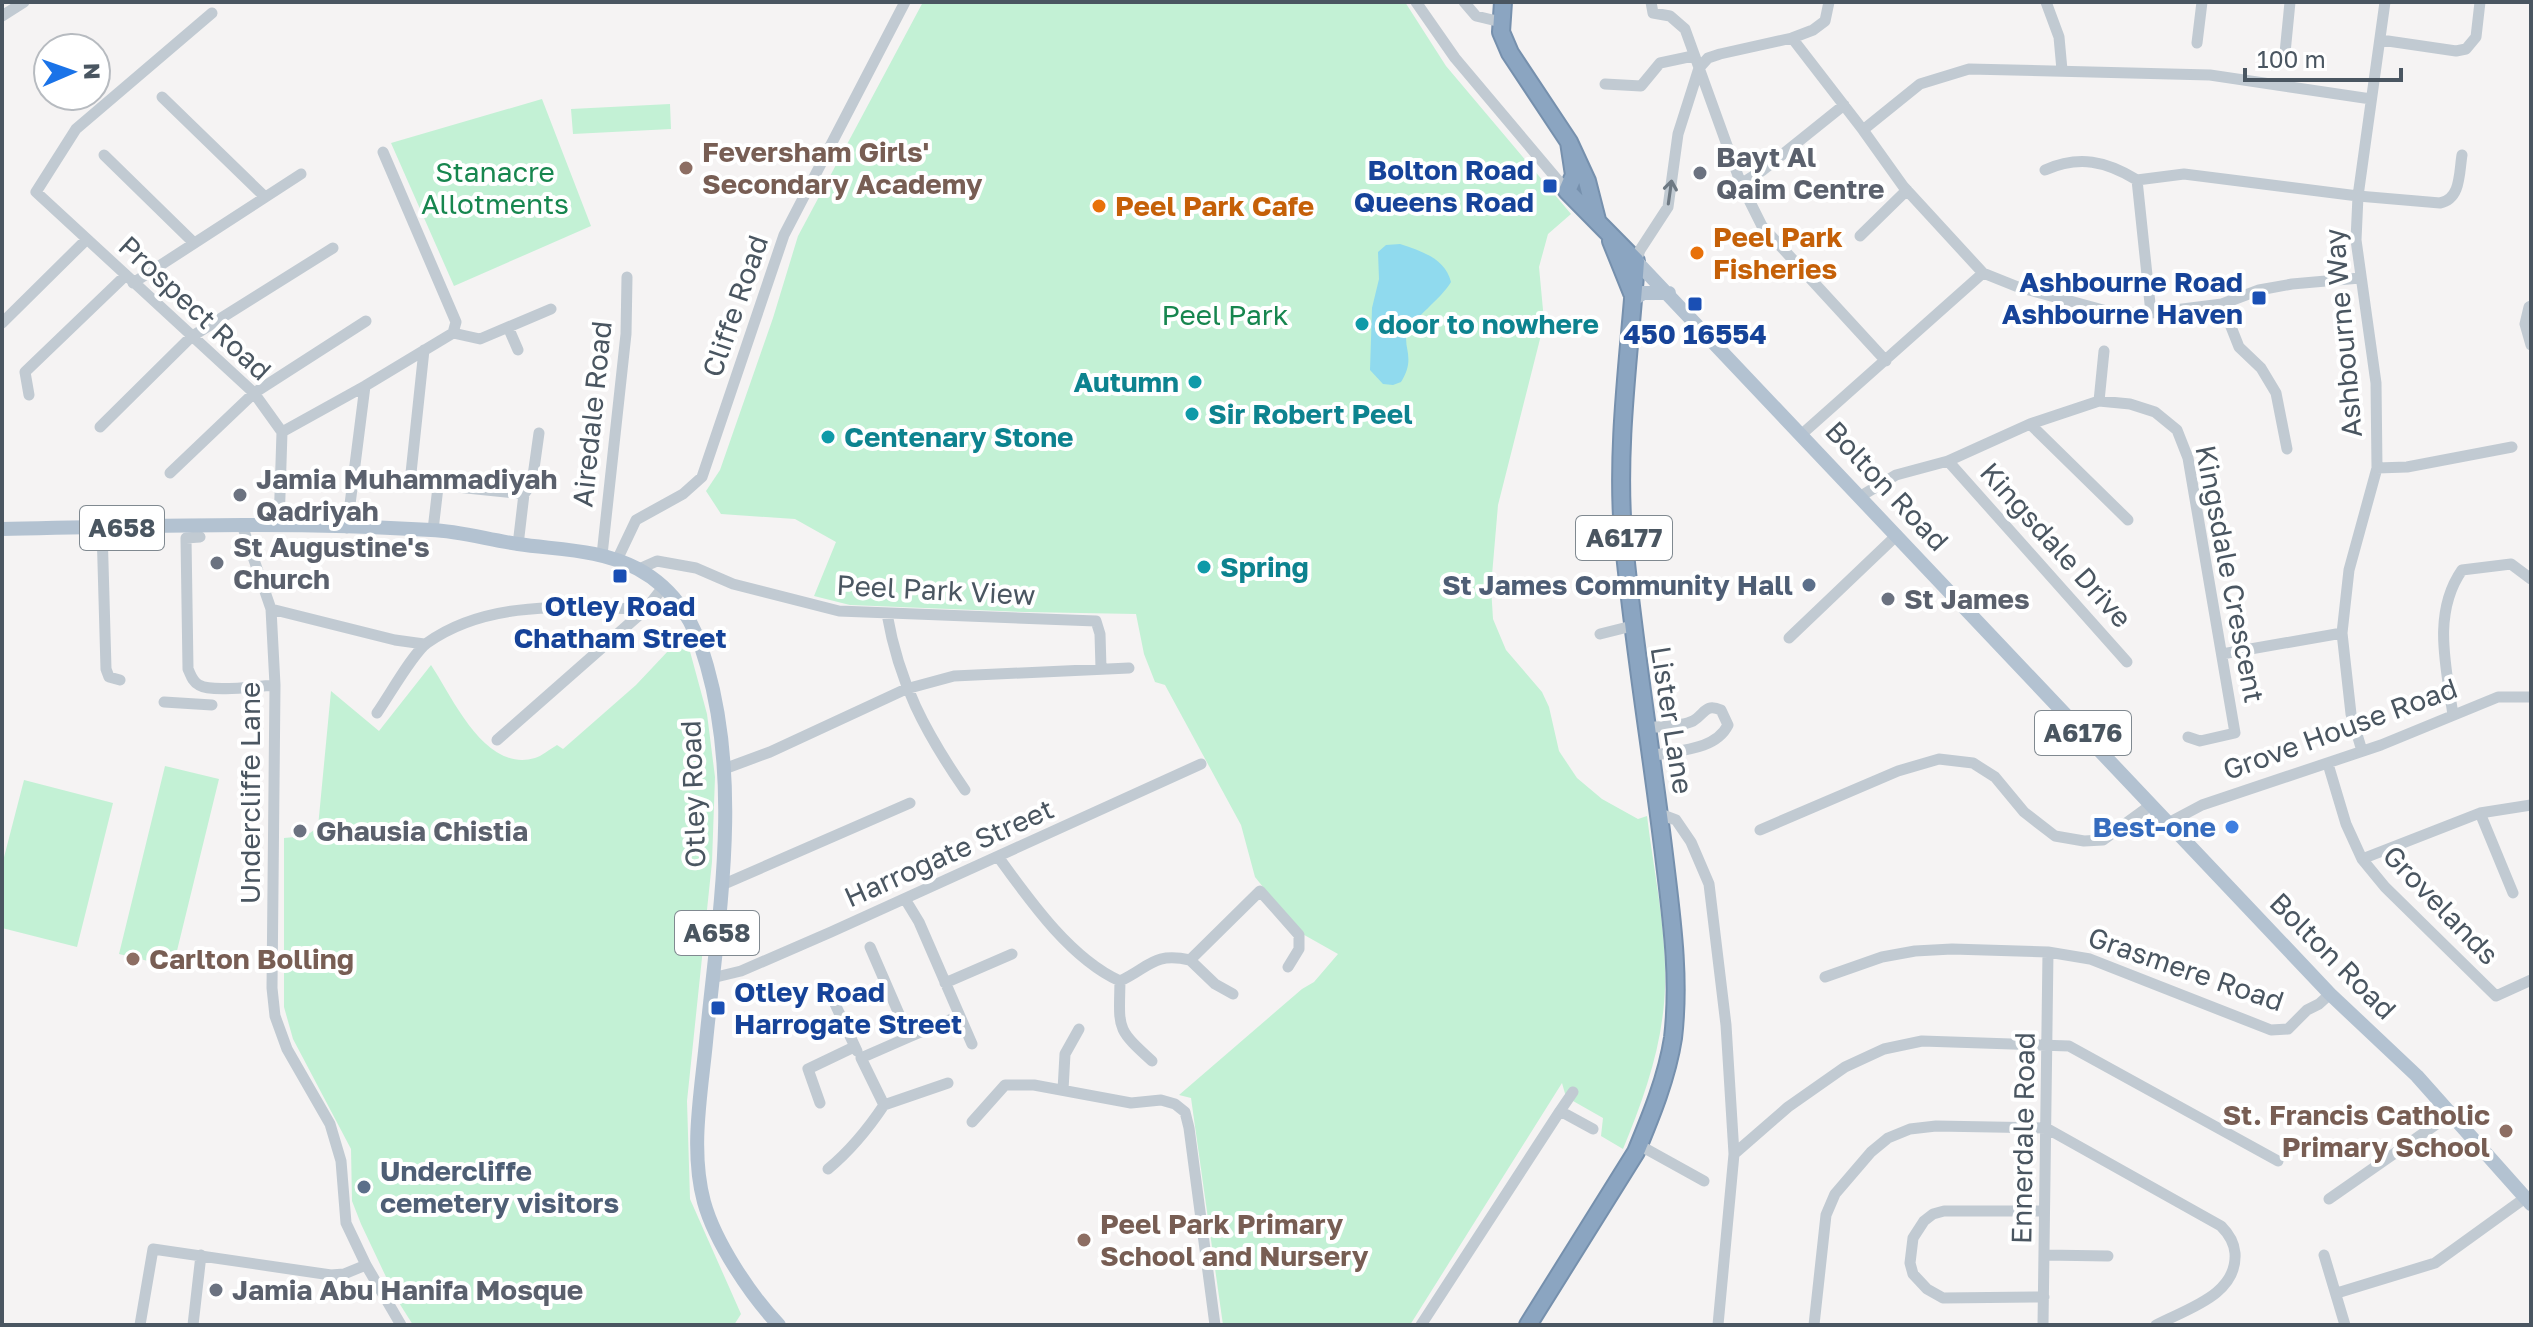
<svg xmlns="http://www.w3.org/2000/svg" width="2533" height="1327" font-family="'Golos Text',sans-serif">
<rect width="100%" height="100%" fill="#f5f3f3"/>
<path fill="#c3f1d5" d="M923 2H1405L1446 66 1571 214 1548 234 1539 267 1543 310 1540 339 1498 505 1491 587 1493 619 1506 650 1542 692 1549 707 1559 751 1577 778 1602 799 1638 819 1647 816C1654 873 1667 931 1665 988 1663 1045 1644 1098 1623 1149L1601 1136 1603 1118 1566 1097 1562 1083 1410 1325H1223L1191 1098 1179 1095 1302 989 1314 982 1338 954 1299 932 1255 877 1241 825 1165 685 1155 682 1144 654 1136 614 1025 612 850 605 814 596 836 542 795 519 721 514 706 491 720 470 773 318 798 236Z
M542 99 591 226 454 286 391 143Z
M670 104 671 129 573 134 571 109Z
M685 633 707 714 715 777 712 862 687 1101 690 1199 741 1314 734 1325H413L396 1298 361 1224 352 1201 351 1149 293 1039 284 1007V838L306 836 318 827 331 691 379 731 431 665C453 698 485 773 535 758 542 756 550 749 557 745L563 749 636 685Z
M165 766 219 779 173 967 119 954Z
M24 780 113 803 77 947 2 928V865Z"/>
<path fill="#90daee" d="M1400 244C1421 251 1445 258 1451 282 1441 299 1413 319 1408 331 1401 346 1417 357 1401 382L1393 385 1383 384 1370 370 1372 308 1379 279 1378 252 1386 245Z"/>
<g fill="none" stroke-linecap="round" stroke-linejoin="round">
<defs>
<path id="highway" d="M1503 2 1501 32 1510 53 1569 142 1587 181 1597 220
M1611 241 1632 293
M1528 1325 1636 1152C1651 1116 1667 1077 1673 1038 1680 979 1672 921 1665 863 1652 753 1633 643 1623 533 1616 442 1630 351 1636 261L1567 191 1574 175 1569 142"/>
</defs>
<use href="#highway" stroke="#7690ad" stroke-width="20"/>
<path stroke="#c1cad2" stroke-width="11" d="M1416 2 1455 58 1567 191
M1464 2 1476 16 1501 22
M1651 2 1653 13 1670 16 1685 29 1741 184 1762 226 1886 361
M2046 2 2059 37 2062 70
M212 13 76 129 36 192 254 393 282 432 279 526
M2 16 24 2
M1792 38 1863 130 1903 186 1983 273 2018 287 2114 313H2151L2222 304 2259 290 2292 284 2360 278
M2381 40 2456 51 2466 49 2476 37 2480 2
M2197 43 2202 2
M2285 53 2290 2
M1605 84 1641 86 1660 63 1693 56
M162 97 265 197
M1863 130 1920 84 1969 69 2210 75 2371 99
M383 152 456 322 453 333
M104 155 194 243
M2045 170C2079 155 2106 161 2137 180
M1741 184 1763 170 1844 105
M1860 236 1907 190
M1636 261 1640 250 1668 207 1678 134 1699 68 1708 58 1720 54 1792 38 1813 30 1825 21 1829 2
M133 283 301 174
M2222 304 2239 347 2261 368 2276 393 2287 449
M2531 306 2529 307 2525 324 2531 345
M2151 313 2137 180 2184 174 2358 196 2440 203C2461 199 2459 173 2462 155
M2 323 86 240
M508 327 518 350
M453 333 480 339 551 309
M424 350 411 473 418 483 524 494
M29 395 25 372 125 276
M2099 401 2104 351
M2030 424 2128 520
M100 427 191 337 333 248
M282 432 365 386 453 333
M1802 434 1983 273
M1948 461 2127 662
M2377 468 2407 467 2512 447
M170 473 254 393 366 321
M1861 496 1896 475 1948 461 2030 424 2099 401 2130 404 2155 412 2177 430 2188 458 2235 733 2200 741 2188 737
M242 525 271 609 275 685 272 988 275 1016 287 1049 330 1124 341 1161 346 1223 366 1265 401 1325
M102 528 106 669 109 677 120 680
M347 528 365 386
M433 530 438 487
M200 537 186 538 188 669C191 675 192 681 199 685 212 693 258 686 275 685
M518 545 524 494 532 483 539 433
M602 555 626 334 627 277
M617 560 636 520 683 494 702 477 784 235 905 2
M639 569 657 561 696 568 733 584 839 611 1096 621 1100 634 1101 668
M271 609 395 640 424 644
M887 614C899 683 925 732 965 790
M1600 634 1632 626
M1789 638 1897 535
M2222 654 2342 633
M164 702 212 705
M377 713C389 696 413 653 427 643 490 598 573 608 646 609
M2453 715C2446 666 2432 613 2462 570L2511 564 2531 579
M1646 728C1659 726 1681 727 1693 721 1705 714 1705 703 1721 710L1728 725C1715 751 1677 750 1650 756
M497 740 646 609 664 586
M2362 751 2351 714 2342 633 2349 570 2377 468 2376 383 2356 240 2358 196 2385 2
M2328 764 2346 824 2362 859 2385 887 2496 996 2531 980
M724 769 770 752 906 689 954 676 1129 668
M2480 813 2513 893
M1660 814 1676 820 1691 842 1709 884 1726 1025 1734 1154 1718 1325
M2170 822 2202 805 2381 745 2498 697H2531
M1760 830 1898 771 1939 759 1973 763 1995 777 2024 812 2055 836 2084 841 2103 840 2151 805
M999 858C1030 901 1071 959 1120 981 1150 967 1153 952 1190 960
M2362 859 2480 813 2531 805
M722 885 910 803
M905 899 919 922 972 1044
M870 947 909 1037 861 1058 884 1105 948 1083
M1190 960 1260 891 1299 935V949L1288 967
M1190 960 1215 984 1233 994
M1825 977 1882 957 1915 951 1952 949 2048 952 2090 959 2271 1030 2288 1029 2307 1010 2319 1004 2330 994
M712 978 741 971 831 932 1201 764
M1120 981C1119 1030 1116 1028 1152 1061
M945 983 1012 954
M828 989 857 1051
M909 1037 959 1016
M1063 1090 1065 1054 1079 1029
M820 1103 808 1069 854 1047
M1560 1111 1573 1092
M972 1122 1005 1085H1034L1131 1103 1161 1100 1175 1104 1185 1112 1189 1128 1215 1325
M1639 1145 1704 1181
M1734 1154 1788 1107 1845 1067 1884 1049 1922 1041 2069 1046 2278 1161
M828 1169C851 1150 868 1129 884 1105
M2329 1199 2451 1114
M2044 1211H1944L1933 1214 1924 1221 1913 1238 1910 1263 1913 1274 1927 1289 1943 1298 2044 1297
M2045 1255 2108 1256
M2324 1255 2345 1325
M2337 1293 2435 1263 2525 1198
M140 1325 153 1249 331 1275 344 1274 366 1265
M193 1325 201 1255
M1421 1325 1560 1111 1593 1129
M1814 1325 1826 1215 1835 1194 1871 1152 1888 1138 1910 1129 1936 1126 2046 1128 2221 1226C2229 1234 2234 1242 2235 1253 2238 1295 2186 1309 2156 1325
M2043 1325 2048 952"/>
<path stroke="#b3c2d1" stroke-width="14" d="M1636 261 2330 994 2417 1076 2531 1204
M1632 300 1643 293H1669
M2 529C145 526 289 521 431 530 460 531 489 540 518 544 559 550 600 549 638 569 677 590 696 625 707 666 742 789 718 918 706 1042 701 1094 690 1150 704 1202 715 1242 751 1296 779 1325"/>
<use href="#highway" stroke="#8ba5c1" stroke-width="16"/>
</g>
<defs><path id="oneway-shaft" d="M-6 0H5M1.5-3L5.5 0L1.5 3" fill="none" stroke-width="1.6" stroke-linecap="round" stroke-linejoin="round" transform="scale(2)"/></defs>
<use stroke="#6e7983" href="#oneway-shaft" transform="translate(1670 192) rotate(-82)"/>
<g fill="#8d6e63" stroke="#fff" stroke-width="3">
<circle cx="686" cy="168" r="8"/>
<circle cx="133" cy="959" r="8"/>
<circle cx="2506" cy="1131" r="8"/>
<circle cx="1084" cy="1240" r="8"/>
</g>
<g fill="#6b7280" stroke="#fff" stroke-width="3">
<circle cx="1700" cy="173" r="8"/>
<circle cx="240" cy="495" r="8"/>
<circle cx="217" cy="563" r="8"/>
<circle cx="1888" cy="599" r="8"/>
<circle cx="300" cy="831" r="8"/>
<circle cx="216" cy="1290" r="8"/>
</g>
<g fill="#1a4fb4" stroke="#fff" stroke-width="3">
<rect x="1542" y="178" width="16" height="16" rx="4"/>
<rect x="2251" y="290" width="16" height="16" rx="4"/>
<rect x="1687" y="296" width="16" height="16" rx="4"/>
<rect x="612" y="568" width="16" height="16" rx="4"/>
<rect x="710" y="1000" width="16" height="16" rx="4"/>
</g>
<g fill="#e8710a" stroke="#fff" stroke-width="3">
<circle cx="1099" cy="206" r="8"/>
<circle cx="1697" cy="253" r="8"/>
</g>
<g fill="#0f9aa8" stroke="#fff" stroke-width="3">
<circle cx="1362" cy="324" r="8"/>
<circle cx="1195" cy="382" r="8"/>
<circle cx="1192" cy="414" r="8"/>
<circle cx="828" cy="437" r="8"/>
<circle cx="1204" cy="567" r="8"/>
</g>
<g fill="#5c6f8a" stroke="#fff" stroke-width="3">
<circle cx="1809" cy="585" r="8"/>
<circle cx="364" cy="1187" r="8"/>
</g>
<circle fill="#3f7fe0" stroke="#fff" stroke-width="3" cx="2232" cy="827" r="8"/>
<g text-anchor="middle" stroke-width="8" stroke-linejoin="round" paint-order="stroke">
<g fill="#fff" stroke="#808990" stroke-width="2">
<rect x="80" y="506" width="84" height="44" rx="6"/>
<rect x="1576" y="516" width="96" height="44" rx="6"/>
<rect x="2035" y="711" width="96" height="44" rx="6"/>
<rect x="675" y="911" width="84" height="44" rx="6"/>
</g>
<g font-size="26" font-weight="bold" fill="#4a5661">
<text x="122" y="537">A658</text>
<text x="1624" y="547">A6177</text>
<text x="2083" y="742">A6176</text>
<text x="717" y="942">A658</text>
</g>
<g font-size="28" font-weight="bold" fill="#785e54" stroke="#fff" text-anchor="start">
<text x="702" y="162">Feversham Girls'<tspan x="702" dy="32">Secondary Academy</tspan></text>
<text x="149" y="969">Carlton Bolling</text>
<text x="2490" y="1125" text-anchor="end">St. Francis Catholic<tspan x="2490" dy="32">Primary School</tspan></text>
<text x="1100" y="1234">Peel Park Primary<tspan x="1100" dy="32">School and Nursery</tspan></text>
</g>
<g font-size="28" font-weight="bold" fill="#5b616d" stroke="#fff" text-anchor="start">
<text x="1716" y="167">Bayt Al<tspan x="1716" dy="32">Qaim Centre</tspan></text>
<text x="256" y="489">Jamia Muhammadiyah<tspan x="256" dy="32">Qadriyah</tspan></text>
<text x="233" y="557">St Augustine's<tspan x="233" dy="32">Church</tspan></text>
<text x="1904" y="609">St James</text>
<text x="316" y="841">Ghausia Chistia</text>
<text x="232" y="1300">Jamia Abu Hanifa Mosque</text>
</g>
<g font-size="28" font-weight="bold" fill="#164399" stroke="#fff" text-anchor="end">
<text x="1534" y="180">Bolton Road<tspan x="1534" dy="32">Queens Road</tspan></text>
<text x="2243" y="292">Ashbourne Road<tspan x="2243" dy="32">Ashbourne Haven</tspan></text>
<text x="1695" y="344" text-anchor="middle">450 16554</text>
<text x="620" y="616" text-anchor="middle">Otley Road<tspan x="620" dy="32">Chatham Street</tspan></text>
<text x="734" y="1002" text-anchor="start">Otley Road<tspan x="734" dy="32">Harrogate Street</tspan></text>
</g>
<g font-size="28" fill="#17864f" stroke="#fff">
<text x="495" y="182">Stanacre<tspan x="495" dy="32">Allotments</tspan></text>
<text x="1225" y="325">Peel Park</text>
</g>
<g font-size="28" font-weight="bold" fill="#c56008" stroke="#fff" text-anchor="start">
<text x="1115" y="216">Peel Park Cafe</text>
<text x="1713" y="247">Peel Park<tspan x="1713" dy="32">Fisheries</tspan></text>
</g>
<g font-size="28" fill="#4a5661" stroke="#fff">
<text transform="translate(735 306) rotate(-71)" y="10">Cliffe Road</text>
<text transform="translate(195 308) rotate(43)" y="10">Prospect Road</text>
<text transform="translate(2343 333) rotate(-95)" y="10">Ashbourne Way</text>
<text transform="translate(592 414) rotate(-84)" y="10">Airedale Road</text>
<text transform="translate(1887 486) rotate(47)" y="10">Bolton Road</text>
<text transform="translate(2056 545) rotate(48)" y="10">Kingsdale Drive</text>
<text transform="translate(2230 574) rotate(79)" y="10">Kingsdale Crescent</text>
<text transform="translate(936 590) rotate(3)" y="10">Peel Park View</text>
<text transform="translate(1672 720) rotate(81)" y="10">Lister Lane</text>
<text transform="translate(2340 729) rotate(-20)" y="10">Grove House Road</text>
<text transform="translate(250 793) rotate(-90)" y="10">Undercliffe Lane</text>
<text transform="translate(693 794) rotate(-92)" y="10">Otley Road</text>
<text transform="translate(949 853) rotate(-24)" y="10">Harrogate Street</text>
<text transform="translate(2441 905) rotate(46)" y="10">Grovelands</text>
<text transform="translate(2333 956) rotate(45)" y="10">Bolton Road</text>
<text transform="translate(2186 969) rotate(19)" y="10">Grasmere Road</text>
<text transform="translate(2023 1138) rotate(-89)" y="10">Ennerdale Road</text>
</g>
<g font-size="28" font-weight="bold" fill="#0d838f" stroke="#fff" text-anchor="start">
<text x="1378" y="334">door to nowhere</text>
<text x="1179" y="392" text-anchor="end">Autumn</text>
<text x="1208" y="424">Sir Robert Peel</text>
<text x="844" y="447">Centenary Stone</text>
<text x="1220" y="577">Spring</text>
</g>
<g font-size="28" font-weight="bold" fill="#4e5e75" stroke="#fff" text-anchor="end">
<text x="1793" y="595">St James Community Hall</text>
<text x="380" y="1181" text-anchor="start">Undercliffe<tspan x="380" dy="32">cemetery visitors</tspan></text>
</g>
<g font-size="28" font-weight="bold" fill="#366cbe" stroke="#fff" text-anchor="end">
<text x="2216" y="837">Best-one</text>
</g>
</g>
<rect width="2533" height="1327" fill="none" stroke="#4a5661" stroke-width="8"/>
<g transform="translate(72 72) rotate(88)"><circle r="38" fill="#ffffff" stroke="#b7bbc0" stroke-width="2"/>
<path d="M0-6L14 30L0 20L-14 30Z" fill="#1a73e8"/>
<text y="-12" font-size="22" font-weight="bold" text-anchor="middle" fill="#4a5661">N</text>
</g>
<path d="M2245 68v12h156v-12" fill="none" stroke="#4a5661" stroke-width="4"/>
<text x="2257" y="68" font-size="24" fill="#4a5661" stroke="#ffffff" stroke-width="6" paint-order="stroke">100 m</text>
</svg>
